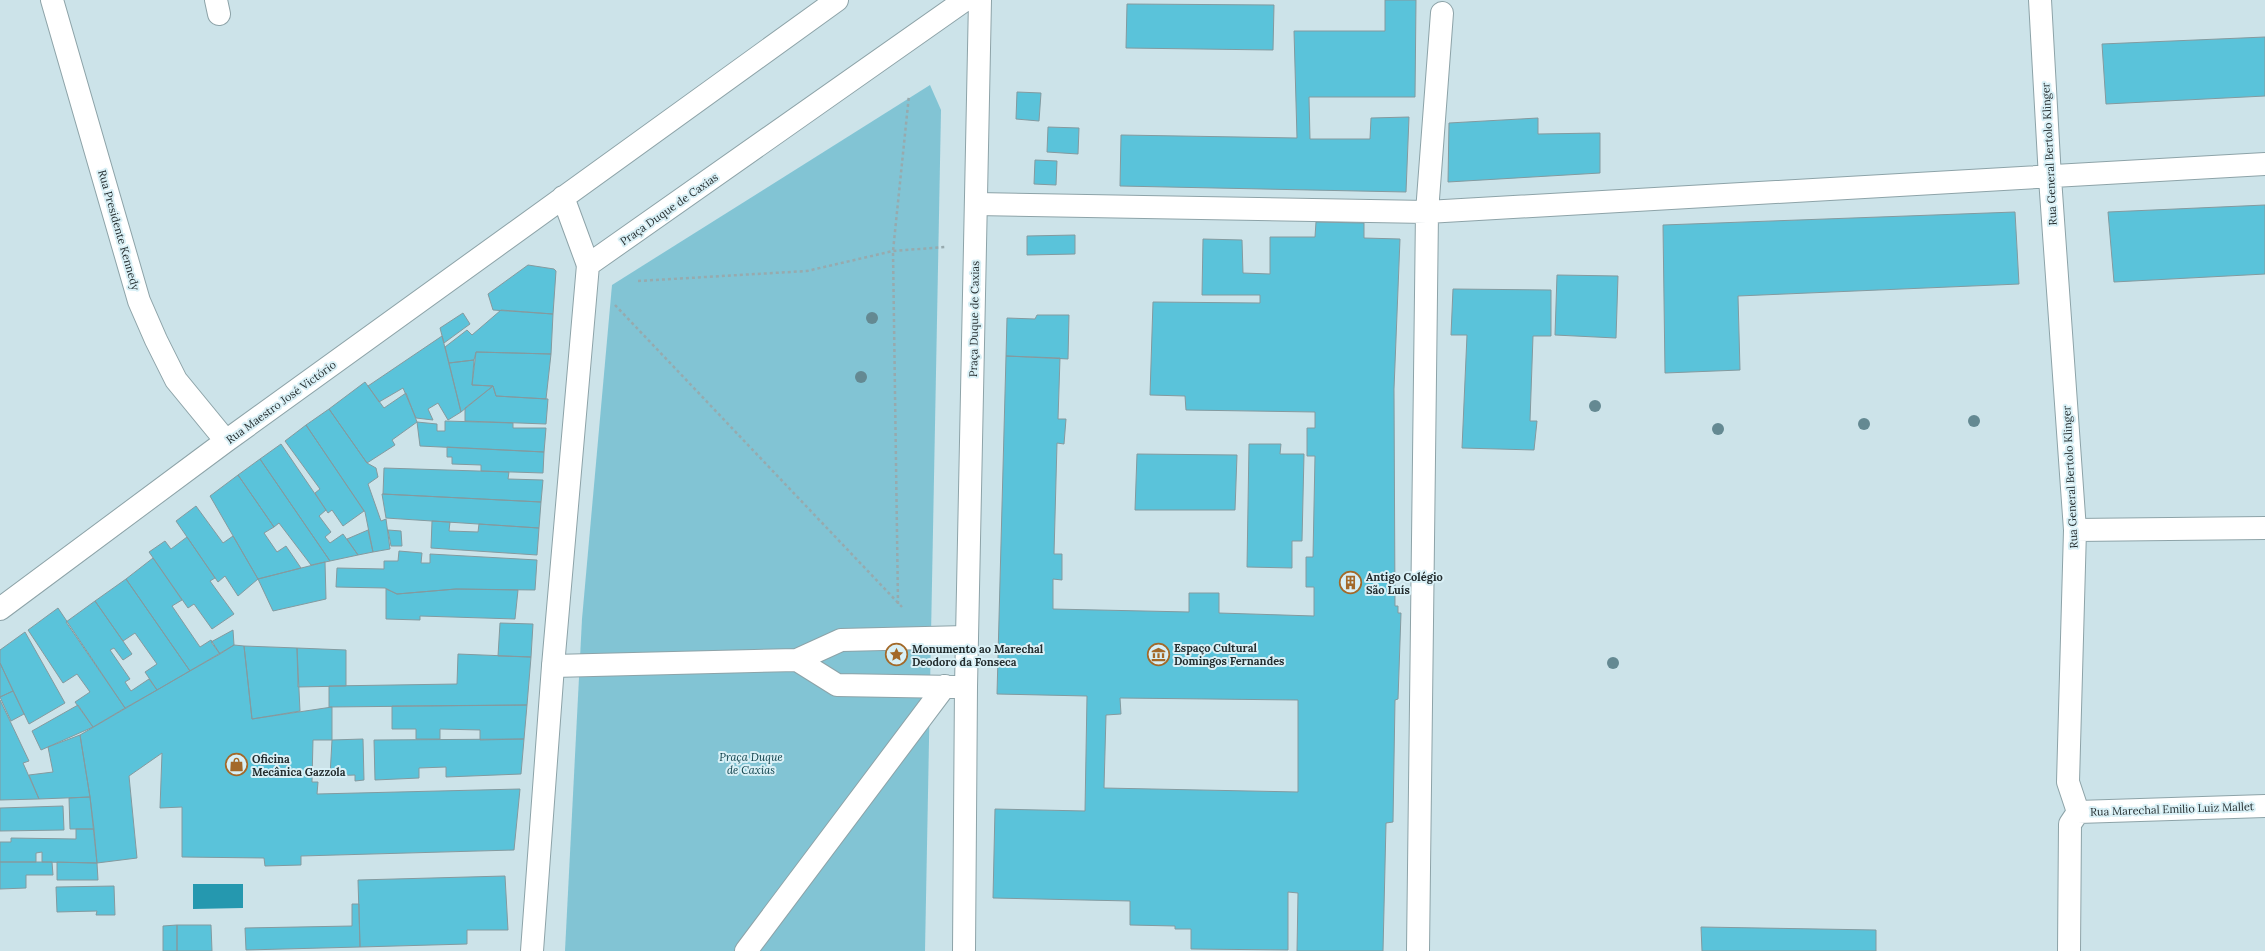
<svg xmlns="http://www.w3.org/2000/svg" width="2265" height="951" font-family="Lora,serif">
<rect width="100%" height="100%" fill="#cce3e9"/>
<path fill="#82c4d4" d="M930 85 941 110 925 951H565L582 619 612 285Z"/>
<path fill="#2598af" d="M193 884H243V908L193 909Z"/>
<path fill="#5ac3da" stroke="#849a9f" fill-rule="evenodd" d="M1385 0H1416L1415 97H1309L1310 139H1370L1371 118 1409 117 1406 192 1120 186 1121 135 1297 138 1294 31H1385Z
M1127 4 1274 5 1273 50 1126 48Z
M2265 37V96L2106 104 2102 44Z
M1017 92 1041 93 1039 121 1016 119Z
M1538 118V134L1600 133V173L1448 182 1449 123Z
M1048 127 1079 128 1078 154 1047 152Z
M1035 160 1057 161 1056 185 1034 184Z
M2265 205V274L2114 282 2108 212Z
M2015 212 2019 284 1738 296 1740 370 1665 373 1663 225Z
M1316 222 1364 223V238L1400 239 1394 389 1395 606H1398V613H1401L1398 699 1395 700 1393 822 1386 823 1383 951H1297L1298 893 1288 892V950L1191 949V929H1175V926L1130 925V901L993 898 995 809 1085 811 1087 696 997 694 1006 356 1060 358 1058 419H1066L1064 444 1057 443 1054 554H1062V580L1053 579V609L1189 612V593H1219V613L1314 616V587H1306V557H1313L1315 456H1307V428H1315V412L1186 410 1185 396 1150 395 1153 302 1260 303V295H1202L1203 239 1242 240 1243 273 1270 274V237H1315ZM1120 698 1298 700V792L1104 788 1106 715 1121 714Z
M1075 235V254L1027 255V236Z
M528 265 554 269 556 271 553 314 493 310 488 294Z
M1557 275 1618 276 1616 338 1555 335Z
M1453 289 1551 290V336H1533L1530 421H1537L1534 450 1462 448 1467 335H1451Z
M501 310 553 314 551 354 476 352 474 360 449 363 445 347 467 330 472 335Z
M463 313 470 324 444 343 440 328Z
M1037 315H1069L1068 359 1006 356 1007 318 1035 319Z
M442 336 461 412 448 420 438 403 428 409 433 420 416 418 403 388 379 402 368 386Z
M476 352 551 354 546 399 496 396 493 386 472 385Z
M474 360 472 385 493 386 461 412 449 363Z
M365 382 384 408 406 393 417 422 392 440 395 445 367 463 329 409Z
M493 386 496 396 548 399 546 424 465 421V408Z
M329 409 367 463 376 468 378 477 368 484 381 521 386 519 390 549 373 552 365 512 306 425Z
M445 421 513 423V428H546L544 452 420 446 417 422 437 424V431H445Z
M306 425 364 511 343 526 332 510 328 513 315 493 320 489 285 441Z
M281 444 326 510 319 516 331 532 325 537 330 543 343 534 358 555 330 561 260 459Z
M1249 444H1281L1280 454H1304L1302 541H1292V568L1247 567Z
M447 447 544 452 543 473 481 471V465L452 464V457H447Z
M1137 454 1237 455 1235 510H1135Z
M260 459 330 561 311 565 279 523 274 527 238 475Z
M384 468 509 472 508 479 543 480 541 502 383 494Z
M238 475 274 527 264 533 277 552 286 546 301 568 258 579 210 496Z
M382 494 541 502 539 528 386 518Z
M196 506 223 543 233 536 258 579 238 596 225 576 218 582 176 521Z
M432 521 450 522 449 531 478 532 479 524 539 528 537 555 431 548Z
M368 530 373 552 358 555 347 539Z
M388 530 401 531 402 546H391Z
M187 537 215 578 210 581 234 614 212 629 194 604 188 608 149 552 165 541 171 549Z
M399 551 422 553 421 563H430V554L537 560 535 590 456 589 397 594 385 588 336 587 337 568 384 569V561H398Z
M153 558 182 600 172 606 200 647 211 640 220 654 190 671 126 579Z
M325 562 326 599 273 611 258 579Z
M126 579 190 671 157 690 145 672 157 664 135 633 123 641 95 601Z
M386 589 397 594 456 589 518 590 515 619 420 616V620L386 619Z
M95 601 132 654 123 660 114 648 110 650 130 679 125 682 131 691 149 679 157 690 125 708 66 622Z
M58 608 125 708 93 727 75 702 90 692 77 674 63 683 28 630Z
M500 623 533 624 531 657 498 656Z
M233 630 234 645 220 654 211 642Z
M25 632 65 703 29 724 0 663V650Z
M234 645 244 646 252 719 332 707V740H313L312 782H318L317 794 520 789 514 850 301 856V865L265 866 264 858 182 857V807L160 808 162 753 129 776 137 858 97 863 90 797 80 735Z
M244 646 297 648 300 711 252 719Z
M297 648 346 650V686L298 687Z
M458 654 531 657 527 705 329 707V686L457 684Z
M0 663 13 691 0 697Z
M13 691 24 714 11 721 0 697Z
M0 700 29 761 23 763 39 799 0 800Z
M78 705 93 727 41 750 32 731Z
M527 705 524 739 480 740V730L440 729V739H416V729H392V706Z
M80 735 90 797 39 799 29 775 53 772 48 747Z
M363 739 364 780 355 781V775L330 776 332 740Z
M524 739 521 774 446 777V767L419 768V778L375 780 374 740Z
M90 797 94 829H70L69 798Z
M63 806 64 830 0 831V808Z
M76 829H94L97 863 42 862V852L36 853V862H0V842H11V838L76 839Z
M0 862H52L53 875H26V888L0 889Z
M57 862 97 863 98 880H57Z
M505 876 508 930H467V944L360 947 358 880Z
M114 886 115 915H96L97 911 57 912 56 887Z
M352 904H359L360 947 246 950 245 928 352 926Z
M177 925H211L212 951H177Z
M177 925V951H163V926Z
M1701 927 1876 930V951H1702Z"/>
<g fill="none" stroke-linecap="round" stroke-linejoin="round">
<defs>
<path id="minor" d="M52 0 139 301 156 340 176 380 226 441
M216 0 219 14
M2040 0 2050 178 2075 530 2068 782 2078 812 2070 824 2069 951
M563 197 588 265
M976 204 1427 212 2265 164
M2075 530 2265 528
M0 609 226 441 837 0
M797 660 837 685 955 687
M553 666 797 660 841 640 967 637
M2078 812 2265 806
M746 951 945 686
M1418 951 1427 212 1442 13"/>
<path id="major" d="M532 951 553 666 588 265 965 0
M964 951 966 687 980 0"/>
</defs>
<use href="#minor" stroke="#8da3a8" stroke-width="24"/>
<use href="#major" stroke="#8da3a8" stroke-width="24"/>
<path stroke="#97aaae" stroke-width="2.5" stroke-dasharray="3 3" stroke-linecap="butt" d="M638 281 807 271 893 251 945 247
M615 305 902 607
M898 604 893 251 909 95"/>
<use href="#minor" stroke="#fff" stroke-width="22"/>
<use href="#major" stroke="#fff" stroke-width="22"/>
</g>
<g fill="#648992">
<circle cx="872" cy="318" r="6"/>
<circle cx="861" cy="377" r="6"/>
<circle cx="1595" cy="406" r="6"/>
<circle cx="1974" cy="421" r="6"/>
<circle cx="1864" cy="424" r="6"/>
<circle cx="1718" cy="429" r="6"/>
<circle cx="1613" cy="663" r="6"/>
</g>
<defs>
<symbol id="building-ring" viewBox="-11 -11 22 22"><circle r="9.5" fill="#d9f0f6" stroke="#a36929" stroke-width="1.5"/><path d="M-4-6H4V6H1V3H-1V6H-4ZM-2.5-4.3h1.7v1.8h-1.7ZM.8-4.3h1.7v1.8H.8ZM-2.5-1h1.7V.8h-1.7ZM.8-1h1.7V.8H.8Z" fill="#a36929"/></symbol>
<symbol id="museum-ring" viewBox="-11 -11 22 22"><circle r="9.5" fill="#d9f0f6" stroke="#a36929" stroke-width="1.5"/><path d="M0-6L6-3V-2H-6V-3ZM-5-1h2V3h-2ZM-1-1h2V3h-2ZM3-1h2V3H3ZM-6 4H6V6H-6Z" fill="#a36929"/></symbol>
<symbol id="sight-ring" viewBox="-11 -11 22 22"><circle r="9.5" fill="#d9f0f6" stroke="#a36929" stroke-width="1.5"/><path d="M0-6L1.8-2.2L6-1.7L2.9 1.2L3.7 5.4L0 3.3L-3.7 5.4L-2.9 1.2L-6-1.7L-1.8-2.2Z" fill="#a36929"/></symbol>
<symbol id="shop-ring" viewBox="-11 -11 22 22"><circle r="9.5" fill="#d9f0f6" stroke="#a36929" stroke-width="1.5"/><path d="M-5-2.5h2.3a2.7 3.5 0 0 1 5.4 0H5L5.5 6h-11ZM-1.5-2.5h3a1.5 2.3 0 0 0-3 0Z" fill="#a36929"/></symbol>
</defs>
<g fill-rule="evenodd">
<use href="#building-ring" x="1338" y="570" width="25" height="25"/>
<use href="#museum-ring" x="1146" y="642" width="25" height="25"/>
<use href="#sight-ring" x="884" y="642" width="25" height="25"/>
<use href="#shop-ring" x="224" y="752" width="25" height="25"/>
</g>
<g text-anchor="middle" stroke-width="4" stroke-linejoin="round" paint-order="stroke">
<g font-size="11" fill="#242d2f" stroke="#d9f0f6">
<text transform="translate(2049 154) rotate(-93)" y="4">Rua General Bertolo Klinger</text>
<text transform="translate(669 209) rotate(-35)" y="4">Praça Duque de Caxias</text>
<text transform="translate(119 230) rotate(74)" y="4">Rua Presidente Kennedy</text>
<text transform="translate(974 319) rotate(-89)" y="4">Praça Duque de Caxias</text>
<text transform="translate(281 402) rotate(-36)" y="4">Rua Maestro José Victório</text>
<text transform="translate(2070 477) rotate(-93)" y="4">Rua General Bertolo Klinger</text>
<text transform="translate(2172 809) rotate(-2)" y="4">Rua Marechal Emilio Luiz Mallet</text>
</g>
<g font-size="11" font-weight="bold" fill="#242d2f" stroke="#d9f0f6" text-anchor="start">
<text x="1366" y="581">Antigo Colégio<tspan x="1366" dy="13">São Luís</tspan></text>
<text x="1174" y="652">Espaço Cultural<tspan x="1174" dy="13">Domingos Fernandes</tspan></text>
<text x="912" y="653">Monumento ao Marechal<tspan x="912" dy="13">Deodoro da Fonseca</tspan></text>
<text x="252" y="763">Oficina<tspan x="252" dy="13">Mecânica Gazzola</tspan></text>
</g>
<g font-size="11" font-style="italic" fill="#0f404a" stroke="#d9f0f6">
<text x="751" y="761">Praça Duque<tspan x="751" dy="13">de Caxias</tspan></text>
</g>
</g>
</svg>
